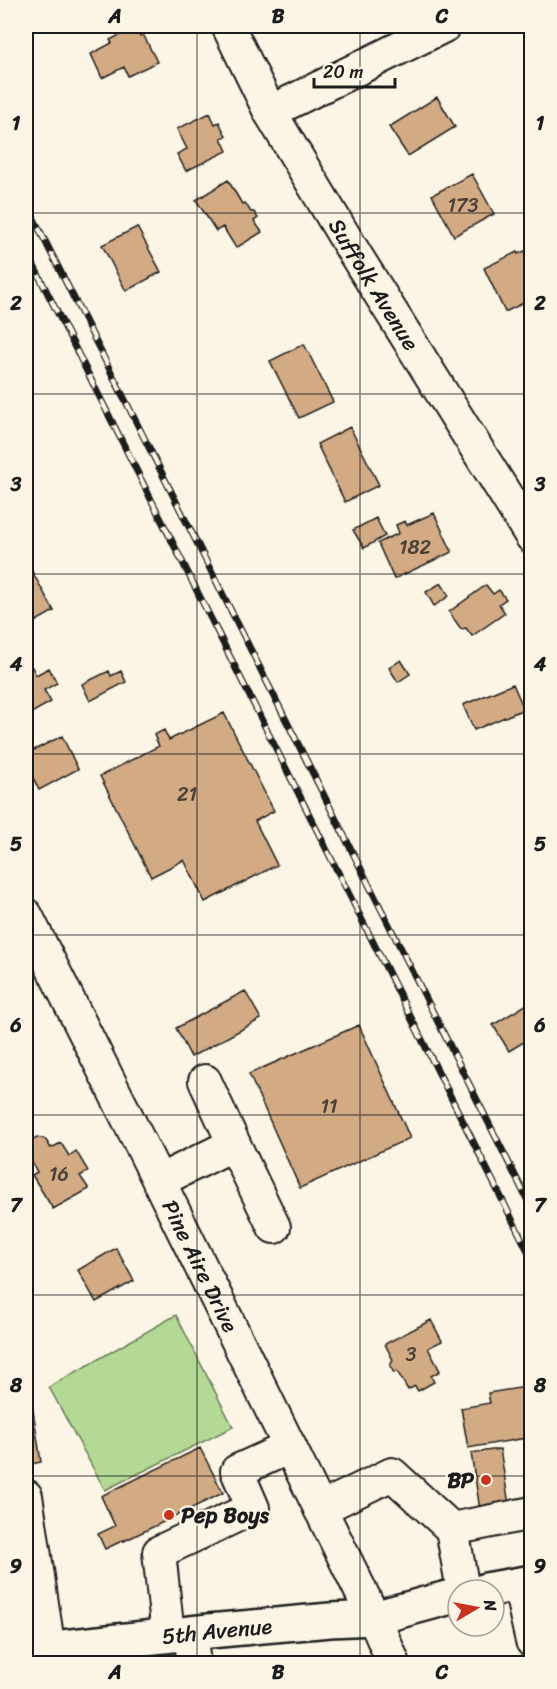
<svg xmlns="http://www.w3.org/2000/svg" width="557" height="1689" font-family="Sriracha,sans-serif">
<rect width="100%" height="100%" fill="#fcf5e5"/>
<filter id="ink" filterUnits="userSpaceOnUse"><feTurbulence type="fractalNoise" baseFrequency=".0167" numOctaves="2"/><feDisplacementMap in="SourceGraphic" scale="12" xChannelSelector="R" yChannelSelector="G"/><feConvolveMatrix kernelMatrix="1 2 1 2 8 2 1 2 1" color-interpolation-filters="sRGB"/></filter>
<g filter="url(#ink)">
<path fill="#b3d994" stroke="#687a58" stroke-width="1.5" d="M176 1315 233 1427 105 1490 49 1387Z"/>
<path fill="#d2aa84" stroke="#1c1c1c" stroke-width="1.5" d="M135 27 140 36 143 34 157 62 128 76 124 67 102 78 91 54 112 43 110 40Z
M437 97 455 127 408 156 389 127Z
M210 113 215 124 219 122 226 136 221 138 227 151 186 171 177 154 187 149 177 129Z
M472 174 494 214 454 236 432 195Z
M228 180 242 204 245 203 251 212H254L258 218 254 221 262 232 236 248 223 227 216 231 196 200Z
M137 227 161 272 126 291 102 245Z
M525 251 532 264V299L505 312 484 268 517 252 518 254Z
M304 344 333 402 299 418 270 361Z
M350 427 379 485 345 502 317 444Z
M434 513 452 552 394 579 378 543 399 533 396 525 405 521 407 525Z
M376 518 385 536 364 548 353 530Z
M28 564 54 611 26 627V565Z
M441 583 449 596 434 606 426 592Z
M486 585 493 594 499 590 506 599 499 604 505 613 472 636 466 628 461 629 449 612Z
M401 660 410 674 398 682 389 668Z
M32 667 36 675 49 668 57 683 44 690 51 702 26 716V671Z
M109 671 111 676 121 671 126 682 90 701 82 684Z
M513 684 524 709 474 730 463 705Z
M224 713 274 811 255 821 277 865 205 902 184 860 151 877 100 776 159 746 154 735 164 730 169 740Z
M62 736 78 769 39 790 26 763V754Z
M245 991 261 1019 191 1057 176 1028Z
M532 1001V1037L509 1051 493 1025Z
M359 1025 410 1138 300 1188 249 1074Z
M37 1137 45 1139 51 1148 61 1143 69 1156 76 1151 88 1171 80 1176 89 1189 53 1209 32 1175 37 1172 27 1153V1143Z
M116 1248 134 1281 96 1302 78 1270Z
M431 1320 442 1341 428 1348 440 1371 431 1376 434 1382 418 1391 415 1386 408 1390 397 1371 394 1373 390 1366 393 1360 385 1344Z
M525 1387 527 1397 532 1396V1437L468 1448 461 1408 490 1403 488 1393Z
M32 1404 41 1462 26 1465V1406Z
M200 1448 223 1493 124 1541V1540L105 1549 98 1534 115 1526 101 1496Z
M500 1449 510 1511 481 1516 471 1453Z"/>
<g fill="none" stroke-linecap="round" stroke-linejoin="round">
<defs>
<g id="minor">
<path id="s1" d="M228 26 270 112 355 254 532 537"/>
<path d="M270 112 444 26"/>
<path id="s2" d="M26 915 148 1159 374 1618 394 1664"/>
<path d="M205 1081 234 1144"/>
<path d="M159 1181 234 1144 274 1227"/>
<path d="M26 1496 51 1664"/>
<path d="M320 1509 392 1474 452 1529"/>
<path d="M519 1584 532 1641"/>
<path d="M463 1590 452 1529 532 1513"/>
<path d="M190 1633 194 1664"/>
<path d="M168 1635 159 1552 253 1508 237 1471 290 1447"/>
</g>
<g id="major">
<path d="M486 1590 532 1582"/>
<path id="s3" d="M26 1651 209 1631 330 1620 374 1618 458 1595"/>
</g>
</defs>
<use href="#minor" stroke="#1c1c1c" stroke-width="36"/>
<use href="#major" stroke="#1c1c1c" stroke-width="38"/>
<use href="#minor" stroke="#fcf5e5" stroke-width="32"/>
<use href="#major" stroke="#fcf5e5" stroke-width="33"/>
<defs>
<path id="rail" d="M26 203 532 1209
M26 250 532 1259"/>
</defs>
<use href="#rail" stroke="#1c1c1c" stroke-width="7"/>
<use href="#rail" stroke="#fcf5e5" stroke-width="4.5" stroke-dasharray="14" stroke-linecap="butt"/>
</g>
</g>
<path fill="none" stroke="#1c1c1c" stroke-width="1.5" stroke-opacity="0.55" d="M197 26V1664M360 26V1664M26 213H532M26 394H532M26 574H532M26 754H532M26 935H532M26 1115H532M26 1295H532M26 1476H532"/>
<g fill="#c8321e" stroke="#fcf5e5" stroke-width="2">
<circle cx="486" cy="1480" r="6"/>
<circle cx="169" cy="1515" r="6"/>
</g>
<g text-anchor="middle" stroke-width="4.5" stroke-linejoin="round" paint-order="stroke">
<g font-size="20" fill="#4a4036">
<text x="463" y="212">173</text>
<text x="415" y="554">182</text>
<text x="187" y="801">21</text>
<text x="329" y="1113">11</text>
<text x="59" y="1181">16</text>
<text x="411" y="1361">3</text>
</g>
<g font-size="22" fill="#1c1c1c" stroke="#fcf5e5">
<text dy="8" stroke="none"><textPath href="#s1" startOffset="297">Suffolk Avenue</textPath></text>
<text dy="8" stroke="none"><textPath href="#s2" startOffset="392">Pine Aire Drive</textPath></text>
<text dy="8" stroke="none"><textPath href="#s3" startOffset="192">5th Avenue</textPath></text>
</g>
<g font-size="22" font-weight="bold" fill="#1c1c1c" stroke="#fcf5e5" text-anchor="end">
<text x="474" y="1488">BP</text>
<text x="181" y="1523" text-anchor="start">Pep Boys</text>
</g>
</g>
<rect width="557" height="1689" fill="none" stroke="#fcf5e5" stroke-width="66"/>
<g transform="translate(476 1608) rotate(80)"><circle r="28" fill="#fcf5e5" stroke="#a29e95" stroke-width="1.5"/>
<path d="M0-4.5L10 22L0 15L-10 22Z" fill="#c8321e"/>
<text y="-9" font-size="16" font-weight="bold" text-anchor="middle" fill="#1c1c1c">N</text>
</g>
<path d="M314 78v9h81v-9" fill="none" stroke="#1c1c1c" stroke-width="3"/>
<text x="323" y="78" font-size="18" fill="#1c1c1c" stroke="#fcf5e5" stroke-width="4.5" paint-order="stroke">20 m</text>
<rect x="33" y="33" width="491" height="1623" fill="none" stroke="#1c1c1c" stroke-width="2"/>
<g font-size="20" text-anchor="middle" font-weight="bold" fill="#1c1c1c">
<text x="115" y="23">A</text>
<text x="278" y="23">B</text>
<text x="442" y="23">C</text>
<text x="16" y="130">1</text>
<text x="540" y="130">1</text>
<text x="16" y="310">2</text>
<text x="540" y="310">2</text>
<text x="16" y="491">3</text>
<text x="540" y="491">3</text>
<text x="16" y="671">4</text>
<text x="540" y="671">4</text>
<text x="16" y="851">5</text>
<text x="540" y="851">5</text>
<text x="16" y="1032">6</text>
<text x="540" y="1032">6</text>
<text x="16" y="1212">7</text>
<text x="540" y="1212">7</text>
<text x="16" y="1392">8</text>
<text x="540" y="1392">8</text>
<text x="16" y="1573">9</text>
<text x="540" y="1573">9</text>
<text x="115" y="1679">A</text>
<text x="278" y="1679">B</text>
<text x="442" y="1679">C</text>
</g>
</svg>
